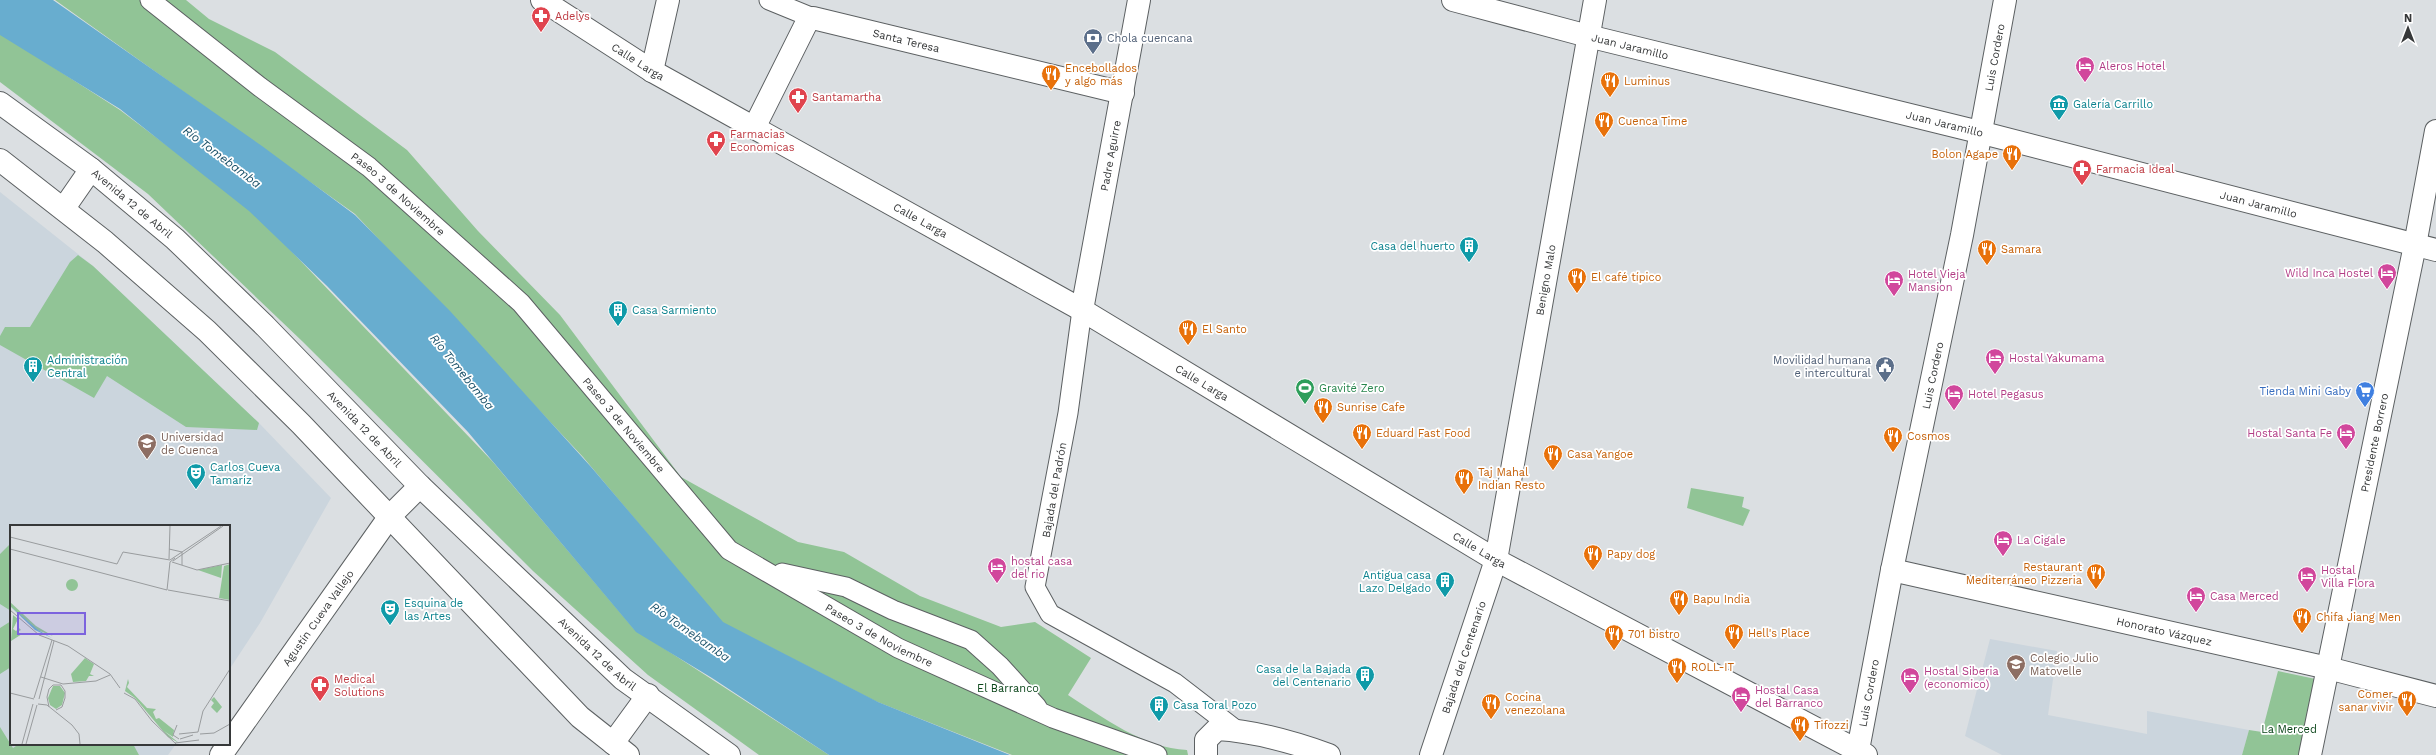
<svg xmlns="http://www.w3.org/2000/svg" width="2436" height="755" font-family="'Work Sans',sans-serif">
<rect width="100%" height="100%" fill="#dbdfe2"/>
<path fill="#cbd5dd" d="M0 192 93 266 259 423 331 498 260 623 229 670V526H11V744H176L168 755H0Z
M1990 639 2057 651 2048 715 2147 734V711L2249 730 2242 755H2002L1965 736Z"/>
<path fill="#91c496" d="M55 0H186L209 19 275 52 407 150 478 231 560 315 681 477 798 542 844 552 920 596 1001 627 1035 622 1091 658 1068 695C1104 718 1144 748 1187 750L1188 755H1012L875 701 721 622 583 457 355 214Z
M0 33 120 110 251 209 493 462 634 629 829 755H759L648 675 533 571 302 341 148 194 0 82Z
M78 255 93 266 259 423 257 430 186 427 107 376 94 398 0 345V336L5 327H30L70 262Z
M1691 488 1744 497 1742 507 1750 510 1743 526 1687 508Z
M11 543V611L0 604V554Z
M11 621V667L0 674V628Z
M2278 671 2325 681 2311 755H2242L2249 730 2262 732Z
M0 727 13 748 19 744H133L139 755H0Z"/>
<path fill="#68adcf" d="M0 0H53L262 146 355 215 450 311 592 468 723 622 878 702 1010 755H829L712 678 636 632 468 432 327 286 249 211 120 109 0 35Z"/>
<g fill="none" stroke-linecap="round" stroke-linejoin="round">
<defs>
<g id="pedestrian">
<path id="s1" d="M150 0 260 87 369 167 521 303 729 550 898 648 1053 718 1157 755"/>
<path d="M769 0 813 18"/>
<path d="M1082 310 1068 413 1035 587 1050 614 1175 683 1236 730"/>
<path d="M782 573 846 587 893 610 971 640 1000 666 1037 707"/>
</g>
<g id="minor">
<path id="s2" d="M1453 0 1588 36 1979 132 2436 250"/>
<path d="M652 71 668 0"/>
<path id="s3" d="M754 128 808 20 813 18 1123 93"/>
<path id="s4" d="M1082 310 1139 0"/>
<path id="s5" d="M1892 570 2328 668 2436 696"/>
<path id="s6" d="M1858 750 1892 570 1962 235 2005 0"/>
<path id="s7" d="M221 755 390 516 420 486"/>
<path d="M1206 755V740L1217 729C1255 731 1293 742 1329 755"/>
<path id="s8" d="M1431 755 1496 560 1595 0"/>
<path id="s9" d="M2310 755 2415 245 2436 131"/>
</g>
<g id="tertiary">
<path id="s10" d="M542 0 652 71 1082 310 1496 560 1866 755"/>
</g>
<g id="secondary">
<path id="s11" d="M0 103 91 169 175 239 265 326 420 486 623 679 729 755"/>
<path d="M0 160 105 242 207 331 301 424 580 717 628 755"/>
<path d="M64 208 91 169"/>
<path d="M613 743 648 695"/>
</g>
</defs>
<use href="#pedestrian" stroke="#5c6062" stroke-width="21"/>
<use href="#minor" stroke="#5c6062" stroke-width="24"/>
<use href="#tertiary" stroke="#5c6062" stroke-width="24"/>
<use href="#secondary" stroke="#5c6062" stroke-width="24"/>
<use href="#pedestrian" stroke="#fff" stroke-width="19"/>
<use href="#minor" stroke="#fff" stroke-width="22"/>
<use href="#tertiary" stroke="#fff" stroke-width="22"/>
<use href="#secondary" stroke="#fff" stroke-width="22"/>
</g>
<defs>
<symbol id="pharmacy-pin" viewBox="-11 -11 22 30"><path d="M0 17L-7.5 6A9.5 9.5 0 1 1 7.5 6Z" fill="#e0444e" stroke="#fff"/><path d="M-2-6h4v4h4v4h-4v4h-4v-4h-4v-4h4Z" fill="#fff"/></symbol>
<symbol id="bank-pin" viewBox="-11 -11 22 30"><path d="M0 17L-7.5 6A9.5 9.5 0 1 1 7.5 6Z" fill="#5c6f8a" stroke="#fff"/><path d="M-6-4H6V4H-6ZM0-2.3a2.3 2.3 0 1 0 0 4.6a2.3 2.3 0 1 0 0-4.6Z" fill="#fff"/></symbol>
<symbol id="hotel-pin" viewBox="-11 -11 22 30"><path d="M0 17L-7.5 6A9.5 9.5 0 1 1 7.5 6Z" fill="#d1479c" stroke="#fff"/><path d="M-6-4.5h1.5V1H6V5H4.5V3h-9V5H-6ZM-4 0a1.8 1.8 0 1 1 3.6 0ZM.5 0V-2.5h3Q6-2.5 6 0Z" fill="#fff"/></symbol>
<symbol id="restaurant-pin" viewBox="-11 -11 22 30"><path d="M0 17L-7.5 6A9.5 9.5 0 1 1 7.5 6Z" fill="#e8710a" stroke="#fff"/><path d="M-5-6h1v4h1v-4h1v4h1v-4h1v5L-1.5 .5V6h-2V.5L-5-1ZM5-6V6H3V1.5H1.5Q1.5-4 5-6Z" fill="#fff"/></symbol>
<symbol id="museum-pin" viewBox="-11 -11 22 30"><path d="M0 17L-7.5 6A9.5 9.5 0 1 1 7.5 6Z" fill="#0f9aa8" stroke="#fff"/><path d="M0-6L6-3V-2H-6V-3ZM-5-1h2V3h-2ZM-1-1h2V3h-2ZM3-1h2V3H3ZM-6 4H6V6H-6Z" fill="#fff"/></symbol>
<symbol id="building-pin" viewBox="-11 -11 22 30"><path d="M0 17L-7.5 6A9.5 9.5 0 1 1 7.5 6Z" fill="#0f9aa8" stroke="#fff"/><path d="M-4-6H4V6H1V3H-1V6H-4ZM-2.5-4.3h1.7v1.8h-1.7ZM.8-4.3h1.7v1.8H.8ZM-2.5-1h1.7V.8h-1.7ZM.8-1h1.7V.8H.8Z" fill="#fff"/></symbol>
<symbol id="civic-pin" viewBox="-11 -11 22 30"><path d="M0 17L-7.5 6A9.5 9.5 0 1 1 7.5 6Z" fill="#5c6f8a" stroke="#fff"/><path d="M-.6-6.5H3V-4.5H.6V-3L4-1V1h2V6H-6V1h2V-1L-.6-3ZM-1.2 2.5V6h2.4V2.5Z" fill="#fff"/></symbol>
<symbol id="stadium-pin" viewBox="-11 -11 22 30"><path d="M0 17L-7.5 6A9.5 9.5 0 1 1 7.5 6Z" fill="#2e9e5b" stroke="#fff"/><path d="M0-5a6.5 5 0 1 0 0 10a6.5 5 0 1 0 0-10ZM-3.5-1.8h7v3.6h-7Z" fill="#fff"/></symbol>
<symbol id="supermarket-pin" viewBox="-11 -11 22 30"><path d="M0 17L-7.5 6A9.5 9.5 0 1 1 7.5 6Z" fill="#3f7fe0" stroke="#fff"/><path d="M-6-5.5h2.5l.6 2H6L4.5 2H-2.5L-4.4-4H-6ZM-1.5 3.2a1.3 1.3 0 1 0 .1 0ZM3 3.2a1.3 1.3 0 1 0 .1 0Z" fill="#fff"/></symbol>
<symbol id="university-pin" viewBox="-11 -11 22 30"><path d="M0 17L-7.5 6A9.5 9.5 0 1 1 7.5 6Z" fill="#8d6e63" stroke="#fff"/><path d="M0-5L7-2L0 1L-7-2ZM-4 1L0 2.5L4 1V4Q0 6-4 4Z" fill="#fff"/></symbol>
<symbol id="theatre-pin" viewBox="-11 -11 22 30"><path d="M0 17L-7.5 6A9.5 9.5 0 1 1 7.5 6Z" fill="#0f9aa8" stroke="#fff"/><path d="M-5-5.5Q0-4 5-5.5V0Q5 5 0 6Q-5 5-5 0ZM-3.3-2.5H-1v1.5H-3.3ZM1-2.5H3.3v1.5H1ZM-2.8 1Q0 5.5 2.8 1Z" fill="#fff"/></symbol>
<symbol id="school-pin" viewBox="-11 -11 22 30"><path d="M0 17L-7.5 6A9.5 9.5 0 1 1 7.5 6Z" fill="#8d6e63" stroke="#fff"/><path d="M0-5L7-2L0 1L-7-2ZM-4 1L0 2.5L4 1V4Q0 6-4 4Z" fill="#fff"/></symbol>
</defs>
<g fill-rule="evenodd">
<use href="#pharmacy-pin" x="530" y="5" width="22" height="30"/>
<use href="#bank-pin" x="1082" y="27" width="22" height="30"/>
<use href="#hotel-pin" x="2074" y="55" width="22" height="30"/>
<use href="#restaurant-pin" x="1040" y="63" width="22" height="30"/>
<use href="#restaurant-pin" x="1599" y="70" width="22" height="30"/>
<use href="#pharmacy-pin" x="787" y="86" width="22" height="30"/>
<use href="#museum-pin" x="2048" y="93" width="22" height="30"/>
<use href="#restaurant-pin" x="1593" y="110" width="22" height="30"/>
<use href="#pharmacy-pin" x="705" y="129" width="22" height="30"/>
<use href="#restaurant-pin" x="2001" y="143" width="22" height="30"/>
<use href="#pharmacy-pin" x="2071" y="158" width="22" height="30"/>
<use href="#building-pin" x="1458" y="235" width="22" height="30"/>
<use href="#restaurant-pin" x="1976" y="238" width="22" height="30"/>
<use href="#hotel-pin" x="2376" y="262" width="22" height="30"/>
<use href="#restaurant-pin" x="1566" y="266" width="22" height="30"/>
<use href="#hotel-pin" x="1883" y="269" width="22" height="30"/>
<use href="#building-pin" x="607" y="299" width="22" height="30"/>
<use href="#restaurant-pin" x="1177" y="318" width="22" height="30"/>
<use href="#hotel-pin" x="1984" y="347" width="22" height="30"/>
<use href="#building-pin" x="22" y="355" width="22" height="30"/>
<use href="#civic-pin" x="1874" y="355" width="22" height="30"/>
<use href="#stadium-pin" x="1294" y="377" width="22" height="30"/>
<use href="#supermarket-pin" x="2354" y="380" width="22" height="30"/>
<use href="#hotel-pin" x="1943" y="383" width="22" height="30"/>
<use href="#restaurant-pin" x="1312" y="396" width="22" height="30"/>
<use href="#restaurant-pin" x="1351" y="422" width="22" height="30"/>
<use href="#hotel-pin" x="2335" y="422" width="22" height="30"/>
<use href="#restaurant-pin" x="1882" y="425" width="22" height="30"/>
<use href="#university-pin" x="136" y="432" width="22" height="30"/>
<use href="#restaurant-pin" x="1542" y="443" width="22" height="30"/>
<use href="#theatre-pin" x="185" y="462" width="22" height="30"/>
<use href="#restaurant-pin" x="1453" y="467" width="22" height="30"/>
<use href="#hotel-pin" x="1992" y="529" width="22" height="30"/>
<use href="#restaurant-pin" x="1582" y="543" width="22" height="30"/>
<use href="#hotel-pin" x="986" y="556" width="22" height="30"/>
<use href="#restaurant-pin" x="2085" y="562" width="22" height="30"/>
<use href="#hotel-pin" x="2296" y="565" width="22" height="30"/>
<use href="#building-pin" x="1434" y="570" width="22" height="30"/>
<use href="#hotel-pin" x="2185" y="585" width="22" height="30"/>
<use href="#restaurant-pin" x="1668" y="588" width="22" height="30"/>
<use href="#theatre-pin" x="379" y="598" width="22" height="30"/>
<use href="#restaurant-pin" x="2291" y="606" width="22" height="30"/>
<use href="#restaurant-pin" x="1723" y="622" width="22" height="30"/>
<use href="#restaurant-pin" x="1603" y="623" width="22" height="30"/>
<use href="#school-pin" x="2005" y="653" width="22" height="30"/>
<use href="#restaurant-pin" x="1666" y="656" width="22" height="30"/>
<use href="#building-pin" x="1354" y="664" width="22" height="30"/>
<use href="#hotel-pin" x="1899" y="666" width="22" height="30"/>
<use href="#pharmacy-pin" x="309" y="674" width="22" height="30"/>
<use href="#hotel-pin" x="1730" y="685" width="22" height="30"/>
<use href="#restaurant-pin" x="2396" y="689" width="22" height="30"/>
<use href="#restaurant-pin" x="1480" y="692" width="22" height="30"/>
<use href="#building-pin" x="1148" y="694" width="22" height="30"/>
<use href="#restaurant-pin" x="1789" y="714" width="22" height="30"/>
</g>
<g text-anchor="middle" stroke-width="3.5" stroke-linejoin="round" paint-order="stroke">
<g font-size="11" fill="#be3a42" stroke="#fff" text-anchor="start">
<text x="555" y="20">Adelys</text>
<text x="812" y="101">Santamartha</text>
<text x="730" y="138">Farmacias<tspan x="730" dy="13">Economicas</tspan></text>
<text x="2096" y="173">Farmacia Ideal</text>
<text x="334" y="683">Medical<tspan x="334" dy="13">Solutions</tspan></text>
</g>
<g font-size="11" fill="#4e5e75" stroke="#fff" text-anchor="start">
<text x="1107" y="42">Chola cuencana</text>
<text x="1871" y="364" text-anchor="end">Movilidad humana<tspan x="1871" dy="13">e intercultural</tspan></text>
</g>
<g font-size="11" fill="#363839" stroke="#fff">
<text dy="4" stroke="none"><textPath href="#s3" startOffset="222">Santa Teresa</textPath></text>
<text dy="4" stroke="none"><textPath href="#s2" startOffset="183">Juan Jaramillo</textPath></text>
<text dy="4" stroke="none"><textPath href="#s6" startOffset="706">Luis Cordero</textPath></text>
<text dy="4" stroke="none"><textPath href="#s10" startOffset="114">Calle Larga</textPath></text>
<text dy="4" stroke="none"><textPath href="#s2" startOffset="507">Juan Jaramillo</textPath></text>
<text dy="4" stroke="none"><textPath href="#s4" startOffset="157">Padre Aguirre</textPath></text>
<text dy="4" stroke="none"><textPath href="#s1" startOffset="315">Paseo 3 de Noviembre</textPath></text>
<text dy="4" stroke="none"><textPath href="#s11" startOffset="166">Avenida 12 de Abril</textPath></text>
<text dy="4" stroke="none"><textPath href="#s2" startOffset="831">Juan Jaramillo</textPath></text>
<text dy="4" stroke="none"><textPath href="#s10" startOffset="438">Calle Larga</textPath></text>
<text dy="4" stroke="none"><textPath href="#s8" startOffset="490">Benigno Malo</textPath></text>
<text dy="4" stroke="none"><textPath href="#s6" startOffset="382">Luis Cordero</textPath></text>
<text dy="4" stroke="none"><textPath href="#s10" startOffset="763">Calle Larga</textPath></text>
<text dy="4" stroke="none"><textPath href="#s1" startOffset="639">Paseo 3 de Noviembre</textPath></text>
<text dy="4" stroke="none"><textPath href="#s11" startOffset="490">Avenida 12 de Abril</textPath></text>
<text dy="4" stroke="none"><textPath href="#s9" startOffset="319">Presidente Borrero</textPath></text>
<text transform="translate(1054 490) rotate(-80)" y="4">Bajada del Padrón</text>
<text dy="4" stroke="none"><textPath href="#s10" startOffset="1087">Calle Larga</textPath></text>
<text dy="4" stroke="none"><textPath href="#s7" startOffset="168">Agustín Cueva Vallejo</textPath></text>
<text dy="4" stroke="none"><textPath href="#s5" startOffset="279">Honorato Vázquez</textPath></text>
<text dy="4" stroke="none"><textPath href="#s1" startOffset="975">Paseo 3 de Noviembre</textPath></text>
<text dy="4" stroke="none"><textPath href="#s11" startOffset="814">Avenida 12 de Abril</textPath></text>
<text dy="4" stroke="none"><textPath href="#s8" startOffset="103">Bajada del Centenario</textPath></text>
<text dy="4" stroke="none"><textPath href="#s6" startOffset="58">Luis Cordero</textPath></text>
</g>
<g font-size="11" fill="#b23c85" stroke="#fff" text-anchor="start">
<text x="2099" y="70">Aleros Hotel</text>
<text x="2373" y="277" text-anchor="end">Wild Inca Hostel</text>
<text x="1908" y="278">Hotel Vieja<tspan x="1908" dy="13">Mansion</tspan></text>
<text x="2009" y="362">Hostal Yakumama</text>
<text x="1968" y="398">Hotel Pegasus</text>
<text x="2332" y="437" text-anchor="end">Hostal Santa Fe</text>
<text x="2017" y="544">La Cigale</text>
<text x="1011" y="565">hostal casa<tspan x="1011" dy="13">del rio</tspan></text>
<text x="2321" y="574">Hostal<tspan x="2321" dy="13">Villa Flora</tspan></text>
<text x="2210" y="600">Casa Merced</text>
<text x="1924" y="675">Hostal Siberia<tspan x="1924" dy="13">(economico)</tspan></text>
<text x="1755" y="694">Hostal Casa<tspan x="1755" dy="13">del Barranco</tspan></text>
</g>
<g font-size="11" fill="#c56008" stroke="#fff" text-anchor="start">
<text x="1065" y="72">Encebollados<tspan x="1065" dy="13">y algo más</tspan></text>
<text x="1624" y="85">Luminus</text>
<text x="1618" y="125">Cuenca Time</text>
<text x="1998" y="158" text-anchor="end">Bolon Agape</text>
<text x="2001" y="253">Samara</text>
<text x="1591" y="281">El café típico</text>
<text x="1202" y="333">El Santo</text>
<text x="1337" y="411">Sunrise Cafe</text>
<text x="1376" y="437">Eduard Fast Food</text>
<text x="1907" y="440">Cosmos</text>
<text x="1567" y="458">Casa Yangoe</text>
<text x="1478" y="476">Taj Mahal<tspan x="1478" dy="13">Indian Resto</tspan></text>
<text x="1607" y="558">Papy dog</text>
<text x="2082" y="571" text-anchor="end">Restaurant<tspan x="2082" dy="13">Mediterráneo Pizzeria</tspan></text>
<text x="1693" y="603">Bapu India</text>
<text x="2316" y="621">Chifa Jiang Men</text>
<text x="1748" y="637">Hell's Place</text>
<text x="1628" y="638">701 bistro</text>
<text x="1691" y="671">ROLL-IT</text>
<text x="2393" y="698" text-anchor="end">Comer<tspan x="2393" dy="13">sanar vivir</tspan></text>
<text x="1505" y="701">Cocina<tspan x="1505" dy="13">venezolana</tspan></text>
<text x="1814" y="729">Tifozzi</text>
</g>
<g font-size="11" fill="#0d838f" stroke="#fff" text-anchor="start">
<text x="2073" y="108">Galería Carrillo</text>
<text x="1455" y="250" text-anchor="end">Casa del huerto</text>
<text x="632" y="314">Casa Sarmiento</text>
<text x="47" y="364">Administración<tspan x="47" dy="13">Central</tspan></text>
<text x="210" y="471">Carlos Cueva<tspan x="210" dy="13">Tamaríz</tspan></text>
<text x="1431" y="579" text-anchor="end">Antigua casa<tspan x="1431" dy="13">Lazo Delgado</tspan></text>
<text x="404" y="607">Esquina de<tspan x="404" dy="13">las Artes</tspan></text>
<text x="1351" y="673" text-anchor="end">Casa de la Bajada<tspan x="1351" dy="13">del Centenario</tspan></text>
<text x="1173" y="709">Casa Toral Pozo</text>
</g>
<g font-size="11" fill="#27864d" stroke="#fff" text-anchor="start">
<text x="1319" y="392">Gravité Zero</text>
</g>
<g font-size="11" fill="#366cbe" stroke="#fff" text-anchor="end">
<text x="2351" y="395">Tienda Mini Gaby</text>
</g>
<g font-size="11" fill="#785e54" stroke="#fff" text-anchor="start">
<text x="161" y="441">Universidad<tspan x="161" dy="13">de Cuenca</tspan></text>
<text x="2030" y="662">Colegio Julio<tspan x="2030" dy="13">Matovelle</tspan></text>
</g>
<g font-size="11" fill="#0a4519" stroke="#fff">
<text x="1008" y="692">El Barranco</text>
<text x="2289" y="733">La Merced</text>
</g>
<g font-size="12" font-style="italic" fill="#1b526a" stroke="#fff">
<text transform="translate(222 157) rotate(37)" y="4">Río Tomebamba</text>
<text transform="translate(462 372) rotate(51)" y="4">Río Tomebamba</text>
<text transform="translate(690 632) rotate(35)" y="4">Río Tomebamba</text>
</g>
</g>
<g transform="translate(10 525)">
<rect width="220" height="220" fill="#dbdfe2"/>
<path d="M220 39V75L209 73 214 41ZM212 40 211 53 188 45ZM56 60a6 6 0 1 1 12 0a6 6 0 1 1-12 0ZM0 77 26 101 43 111 27 105 0 81ZM3 90 8 94 3 104 6 106 9 103 11 105 7 107 12 109 1 116ZM75 133 84 139 80 149 84 151H79L76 156 63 157 61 149ZM118 154 119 158 117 162 137 183 146 184 143 187 146 194 149 193 164 205 163 212 169 216 154 206 169 218 158 212 125 173 115 166ZM43 161H50L55 168 52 180 46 184 40 180 38 173ZM204 172 212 182 207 188 201 182 204 178 201 175Z" fill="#91c496"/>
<path d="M0 81 28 105 42 113 25 105Z" fill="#68adcf"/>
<path fill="none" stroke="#999c9e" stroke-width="1" d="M0 12 107 39 113 27 160 35 211 1M0 24 157 65 160 37 165 33M159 24 172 27V40M159 34 160 1M163 36 213 1M162 37 187 45 220 38M158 65 220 76M0 85 29 110 58 121 100 149 110 163M31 152 53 159 86 156 100 150M0 168 24 174M114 168 125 174 142 196 166 219M24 173 42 115M29 174 44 116M28 179 37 180 62 200 69 209 70 219M39 182 37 172 39 164 43 160H51L55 166V173L52 182 46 185M167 200 163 210 169 214M188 207 193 186 220 144M169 209 188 207M190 209 204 208 220 199M170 214 183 210M165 218 189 215M12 219 23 179M16 219 27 180"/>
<path fill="#7c63de" fill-opacity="0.15" stroke="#7c63de" stroke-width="2" d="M8 88H75V109H8Z"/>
<rect width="220" height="220" fill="none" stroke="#363839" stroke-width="2"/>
</g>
<g transform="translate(2408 28)" stroke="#ffffff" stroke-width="3" paint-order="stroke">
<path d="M0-3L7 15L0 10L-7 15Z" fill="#363839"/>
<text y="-6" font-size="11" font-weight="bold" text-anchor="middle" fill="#363839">N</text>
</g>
</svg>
